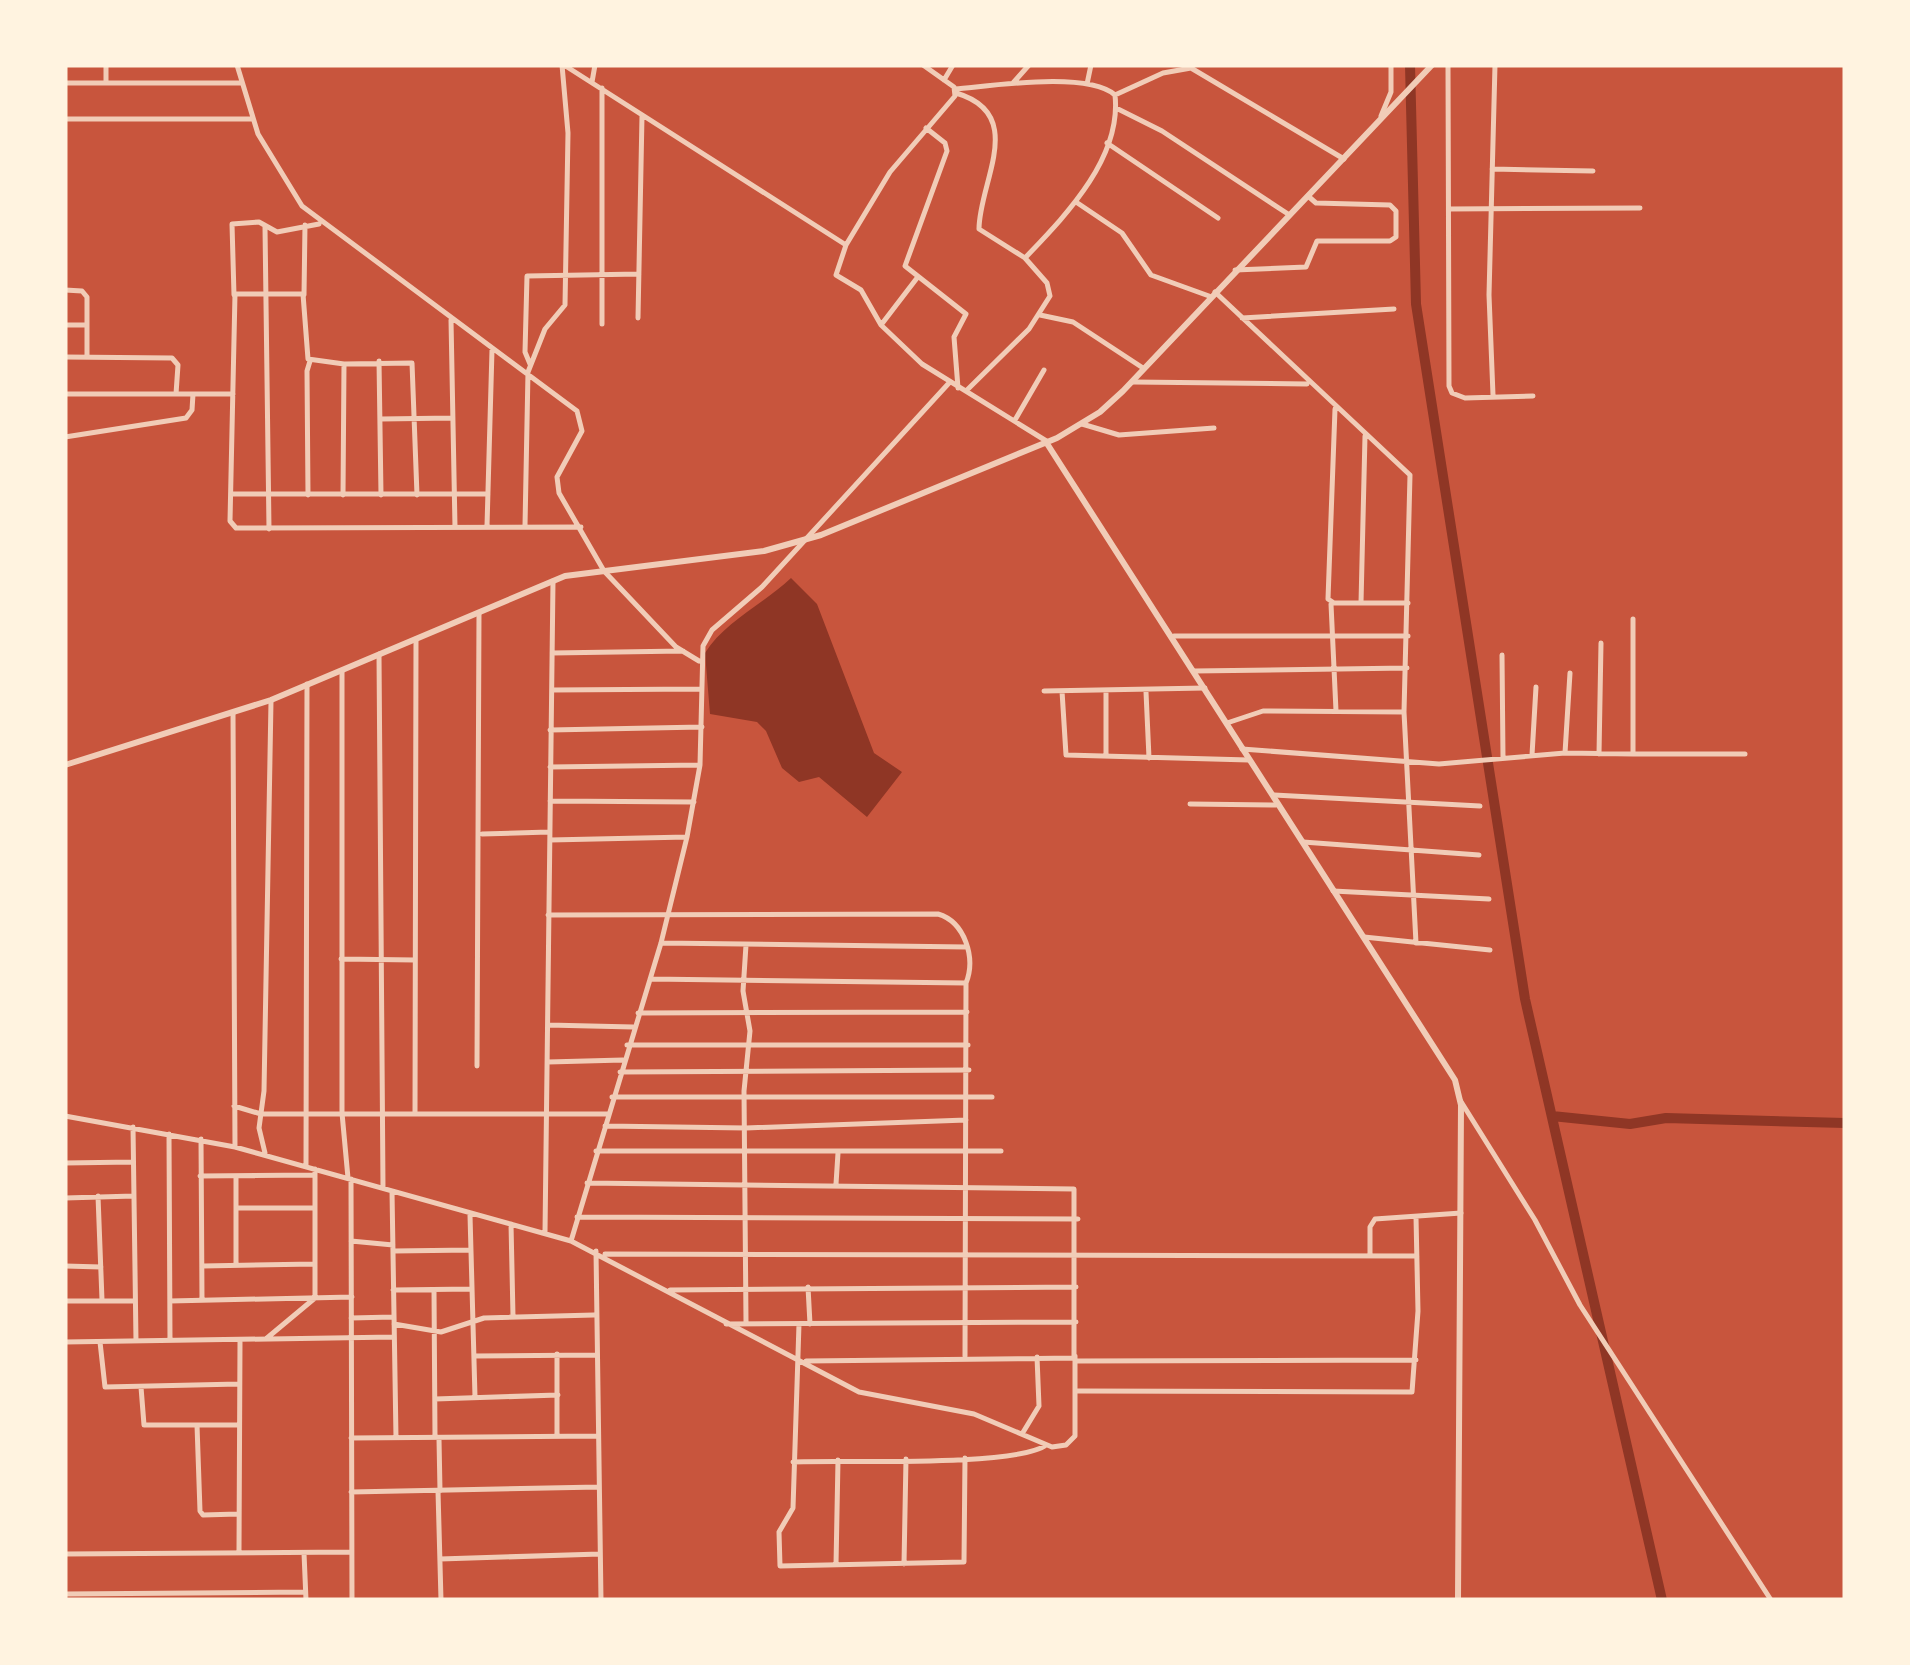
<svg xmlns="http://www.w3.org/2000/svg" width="1910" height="1665" font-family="'PT Sans',sans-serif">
<rect width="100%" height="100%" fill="#c8553d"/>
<path fill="#8f3625" d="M791 578 817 604 874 753 902 772 867 817 819 777 799 782 782 768 766 731 757 722 710 714 705 653C724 622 765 603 791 578Z"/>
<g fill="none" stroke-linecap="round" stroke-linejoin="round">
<path stroke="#8f3625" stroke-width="10" d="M1410 65 1416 304 1525 999 1662 1600
M1552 1116 1630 1124 1666 1118 1845 1123"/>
<path stroke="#f1ccb7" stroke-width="5" d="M237 65 258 134 302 206 577 411 582 431 557 477 559 493 604 571 676 647 699 661
M564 65 846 245
M923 65 954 87 955 96 890 172 846 245 836 275 861 290 881 325 922 364 1048 442
M1448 65 1449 386 1452 393 1465 398 1533 396
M944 80 953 65
M106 82V65
M592 82 595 65
M65 83H241
M1013 83 1029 65
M1087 84 1091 65
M602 88V324
M955 89C992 86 1087 71 1115 95 1122 159 1064 217 1025 258L979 229C979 182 1028 114 956 93
M1115 95 1163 73 1191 68 1344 159
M1116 108 1162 131 1288 214
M1381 116 1391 92V65
M65 119H253
M926 128 945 143 947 151 905 266 966 314 954 337 958 388
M1107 143 1218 218
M1492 169 1593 171
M1076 202 1122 233 1151 275 1209 296
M1449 209 1640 208
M265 227 269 529
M1235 270 1306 267 1317 241H1390L1396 237V211L1390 205 1316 203 1308 196
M65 290 82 291 87 297V357
M1215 292 1410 475 1404 712 1416 943
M234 295 232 224 259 222 277 232 319 224
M304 295 305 225
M1040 315 1073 322 1143 368
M638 318 642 116
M1242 318 1394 309
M451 320 455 527
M65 325H86
M881 325 917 278
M65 357 172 358 178 365 176 394
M379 361 381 495
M344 364 412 363 417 495
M530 364 525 352 527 276 639 274
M1133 382 1307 384
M966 391 1029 329 1050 296 1047 283 1025 258
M65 394H233
M1493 395 1489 295 1495 65
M1335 409 1328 599 1334 603H1408
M381 419 453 418
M1015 420 1044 370
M1082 424 1119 435 1214 428
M65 437 186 418 192 410 193 394
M231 494H488
M308 495 307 371 310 361
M343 495 344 364 308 359 303 294H235L230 521 236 528 581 527
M487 526 492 350
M525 526 528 372 545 329 565 305 568 133 562 65
M1361 603 1365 436
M1331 604 1336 711
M1174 636H1408
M552 653 683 651
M379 654 383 1188
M1502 655 1503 758
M342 671V1113L348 1178
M1194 671 1407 668
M552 690 702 689
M1044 691 1205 688
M1062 691 1066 755 1249 760
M1146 692 1149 758
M233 712 235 1147
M1227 723 1263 711 1404 712
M550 730 702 727
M1242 749 1439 764 1565 753 1633 754V619
M1565 753 1570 673
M1599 754 1601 643
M1633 754H1745
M1106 755V691
M1532 755 1536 687
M550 767 700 765
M1274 795 1480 806
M550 801 694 802
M1190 804 1276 805
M482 834 549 832
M550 840 687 837
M1303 842 1479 855
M1333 891 1489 899
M548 915 938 914C965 922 976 958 966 983
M1364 937 1490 950
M661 943 966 947
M341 959 415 960
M650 979 966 983 965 1356
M638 1013 967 1012
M548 1025 633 1027
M627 1045H968
M548 1062 623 1060
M477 1066 479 613
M620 1072 969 1070
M612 1097H992
M1460 1100 1535 1220 1580 1305 1771 1600
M234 1106 261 1114H607
M415 1114 416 639
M65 1116 235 1147 571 1241 859 1392 974 1414 1052 1447 1066 1445 1075 1436V1356
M605 1126 746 1128 966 1120
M133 1127 136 1341
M169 1134 170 1340
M201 1139 202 1299
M596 1151H1001
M265 1153 259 1128 264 1091 271 701
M65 1163 133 1162
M306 1166 307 684
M200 1176 315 1175
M236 1177V1264
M351 1179 352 1600
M587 1183 1074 1189V1358L806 1361
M836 1184 838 1153
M392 1191 396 1438
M98 1196 102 1300
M65 1198 134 1196
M236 1208H315
M470 1215 475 1397
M577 1217 1078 1219
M511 1224 513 1316
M545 1233 553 581
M351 1241 393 1245
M571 1241 661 943 687 837 700 765 703 646 712 630 762 587 949 383
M394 1251 471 1250
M596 1251 601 1600
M605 1254 1417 1256
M1370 1256V1227L1375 1219 1461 1213
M65 1266 101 1267
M203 1266 315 1264
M808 1287 810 1324
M393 1290 472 1289
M434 1290 435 1437
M670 1290 1076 1287
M65 1301H135
M170 1301 352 1297
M351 1318 393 1317
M746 1321 744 1091 750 1031 743 991 746 945
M394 1324 441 1332 484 1318 594 1315
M726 1324 1076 1322
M799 1324 793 1508 779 1532 780 1566 964 1562 965 1458
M267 1338 315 1298V1169
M65 1342 394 1337
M100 1342 105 1387 239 1384
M557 1354V1435
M474 1356 595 1355
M1077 1361 1416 1360
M141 1387 144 1425H237
M1078 1391 1412 1392 1418 1311 1416 1217
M435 1399 558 1395
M197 1425 200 1511 203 1515 238 1514
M1022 1434 1039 1406 1037 1357
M351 1438 598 1436
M439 1439 440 1491
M793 1462C839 1460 1017 1467 1046 1445
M438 1491 441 1600
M351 1492 599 1487
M239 1551 240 1342
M304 1553 306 1600
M65 1554 351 1552
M440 1559 600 1554
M904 1564 906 1459
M836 1565 838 1460
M65 1594 305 1592"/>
<path stroke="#f1ccb7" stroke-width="6" d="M1046 442 1455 1080 1461 1105 1458 1600
M65 765 271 700 565 576 764 551 821 535 1057 438 1100 412 1123 391 1432 65"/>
</g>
<rect width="1910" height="1665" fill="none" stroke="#fff3e0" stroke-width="135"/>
</svg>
